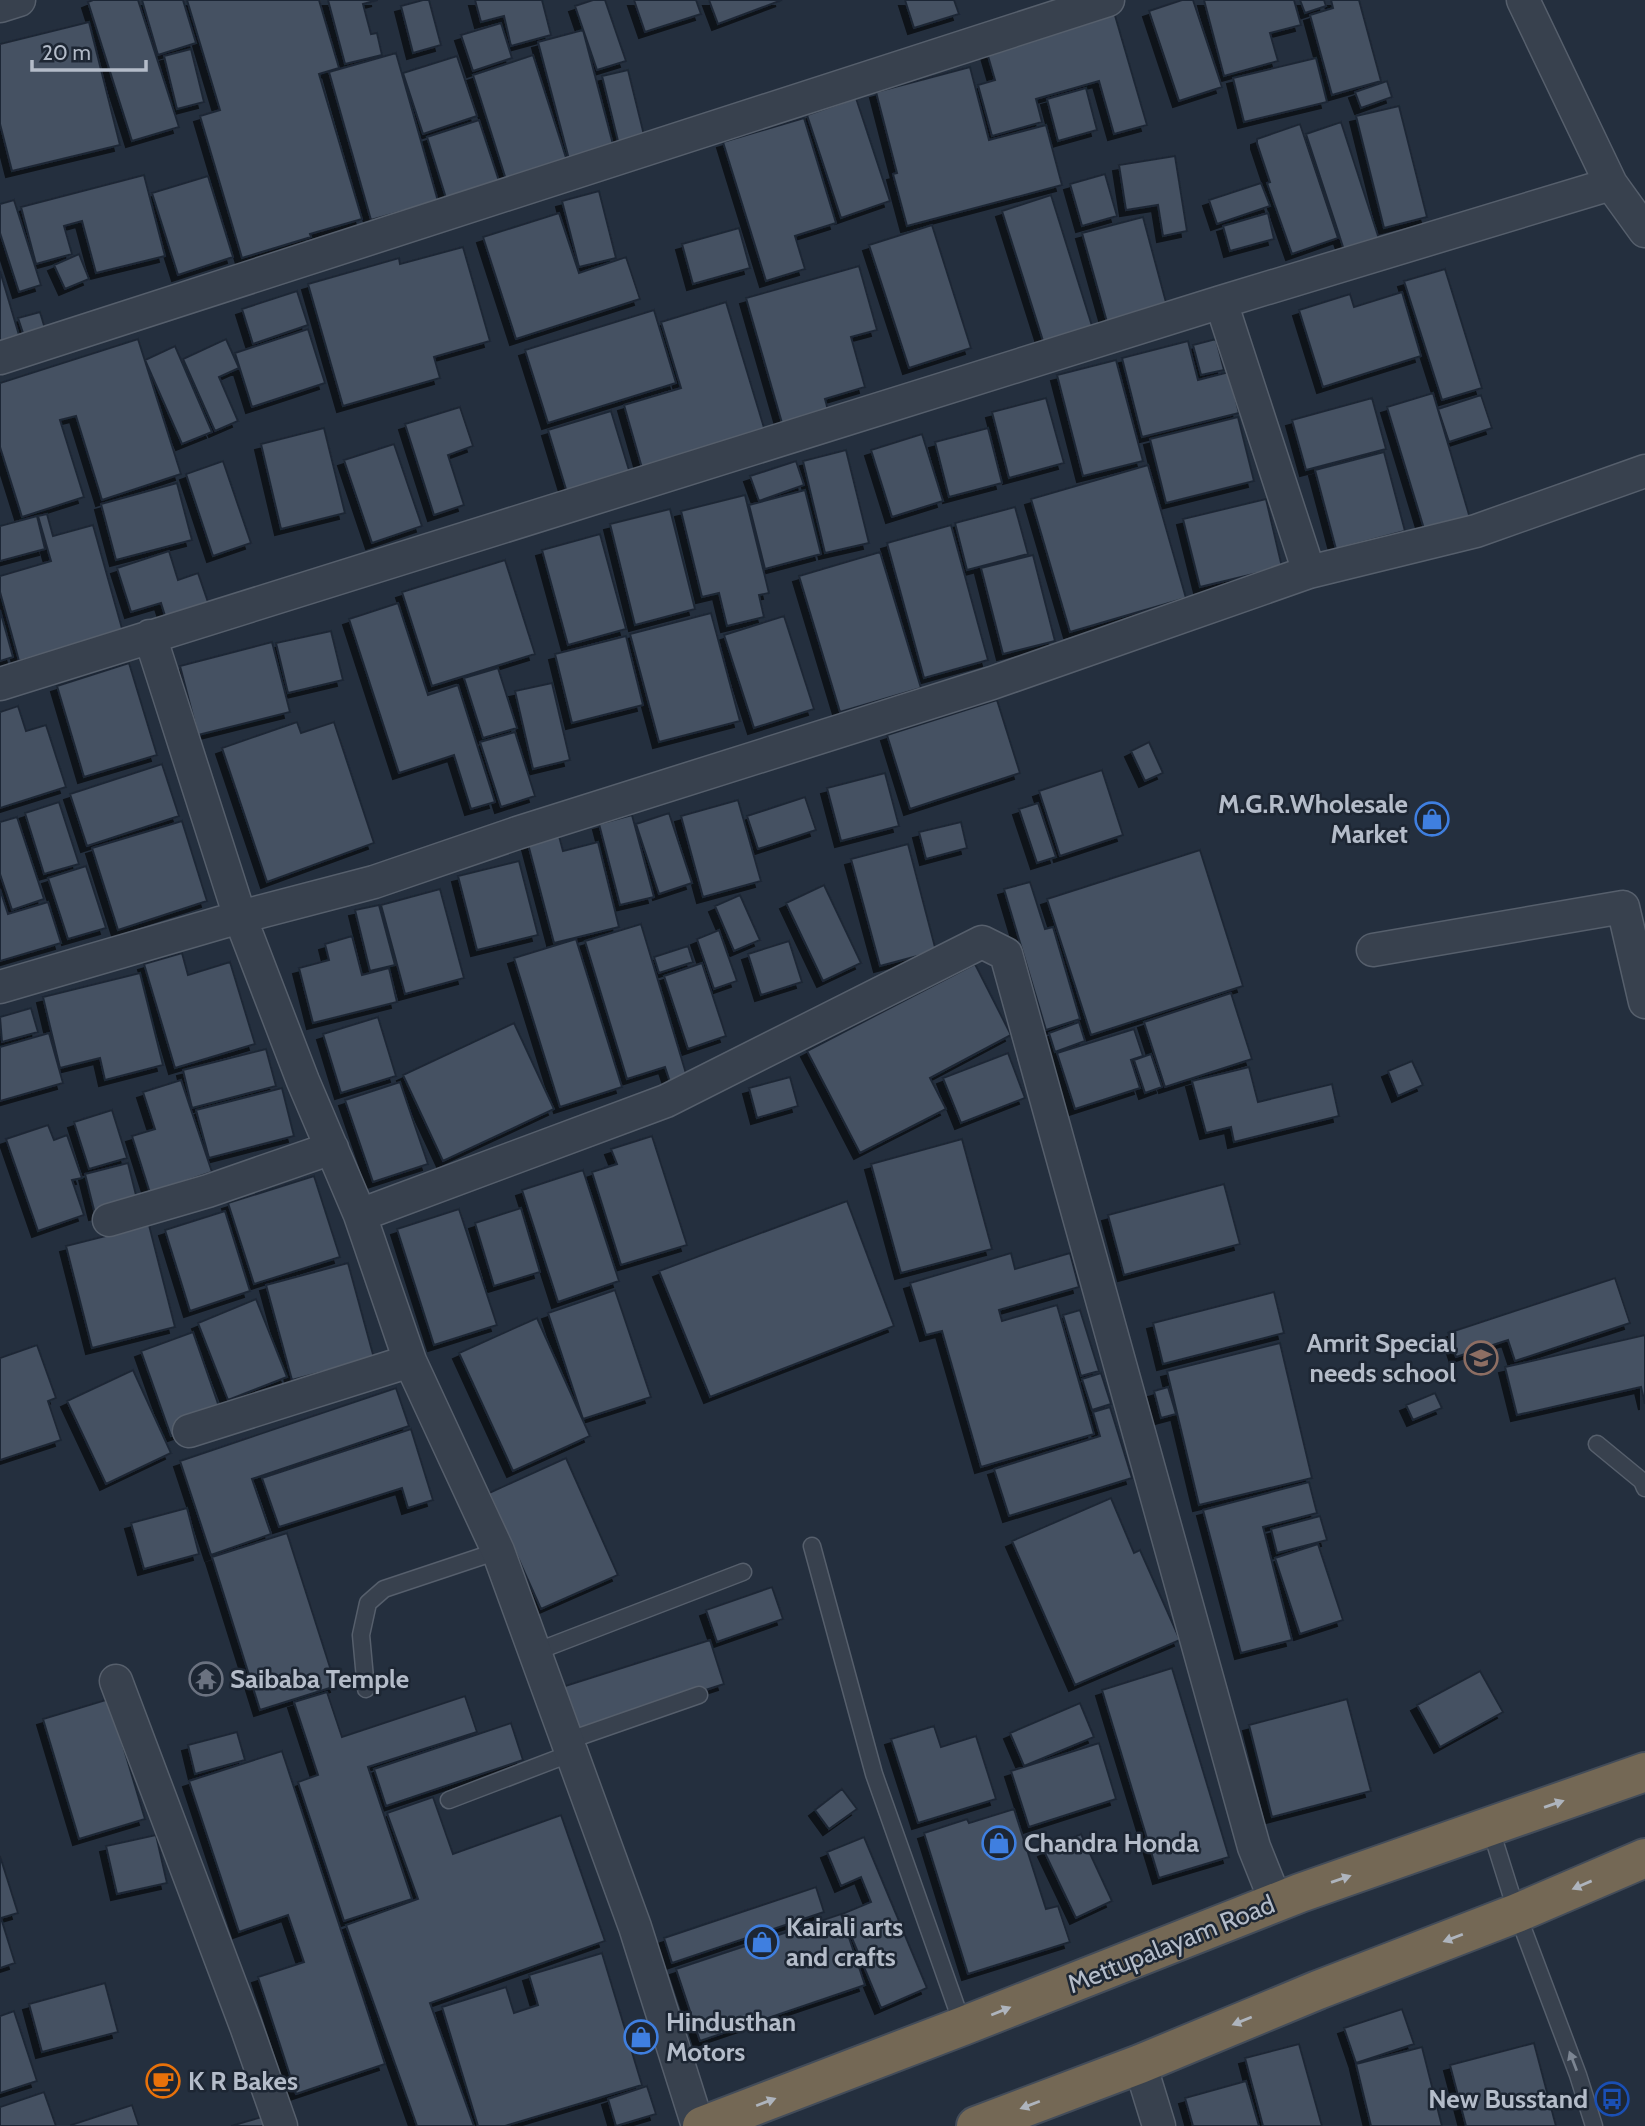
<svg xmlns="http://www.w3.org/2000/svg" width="1645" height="2126" font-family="Cabin,sans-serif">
<defs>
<filter id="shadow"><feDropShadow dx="-6" dy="6" stdDeviation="0" flood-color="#0009"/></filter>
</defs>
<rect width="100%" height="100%" fill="#242f3e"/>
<path fill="#455162" stroke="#1f2835" stroke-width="2" filter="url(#shadow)" d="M93 0H138L179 127 132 141 88 2Z
M142 0H183L196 43 158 55Z
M187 0H319L339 68 319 74 362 219 310 234 311 237 242 258 200 116 220 110Z
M328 0H378L363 4 371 34 377 33 382 55 345 64Z
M423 0H429L441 45 413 53 401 6Z
M475 0H542L551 35 511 46 504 16 481 22Z
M593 0H605L626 61 597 70 575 6Z
M634 0H696L701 14 645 32Z
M709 0H782L718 24Z
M905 0H954L959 14 914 28Z
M1182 0H1193L1222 87 1179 101 1149 11Z
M1204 0H1294L1301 25 1270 33 1278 61 1224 76Z
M1300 0H1324L1326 6 1305 13Z
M1331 0H1359L1381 81 1332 95 1310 15 1333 8Z
M1114 12 1147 125 1114 134 1099 81 1036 99 1042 122 992 136 978 85 995 80 986 49Z
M89 22 120 145 12 171 0 124V44Z
M501 23 512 58 473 71 461 35Z
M583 30 615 152 570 163 538 42Z
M191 49 204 102 177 109 164 56Z
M396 53 438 201 371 220 329 72Z
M533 55 569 167 508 186 473 75Z
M457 56 477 116 423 134 403 73Z
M1316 58 1327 102 1244 122 1233 78Z
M970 67 989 140 1046 125 1062 185 907 226 893 174 897 173 876 92Z
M628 70 645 139 619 145 602 76Z
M1387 81 1392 97 1361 108 1355 92Z
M1086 88 1097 130 1058 141 1047 99Z
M856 98 890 201 841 218 807 115Z
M1399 106 1427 217 1384 228 1356 116Z
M804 118 836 223 795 236 805 269 766 281 723 142Z
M479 120 499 181 446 198 427 137Z
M1341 122 1381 245 1346 256 1306 134Z
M1300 124 1338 238 1292 254 1267 183 1270 182 1257 143V139Z
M1175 156 1187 231 1163 236 1158 205 1126 210 1119 165Z
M1105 174 1117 216 1082 226 1070 184Z
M144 175 165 256 96 273 82 221 64 226 72 254 36 264 21 207Z
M208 176 233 257 178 275 152 193Z
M1261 183 1270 206 1217 224 1209 200Z
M599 191 616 258 579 267 562 201Z
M1051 195 1093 329 1044 344 1002 211Z
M14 200 41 285 19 292 0 233V204Z
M559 213 579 273 626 257 640 299 516 339 483 237Z
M1268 213 1274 239 1230 251 1223 226Z
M1143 217 1167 306 1107 322 1082 233Z
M932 225 971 348 909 368 869 245Z
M739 228 750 268 693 284 682 244Z
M463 247 490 341 434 357 440 378 343 406 308 284 399 258 400 264Z
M79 254 89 279 65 289 54 265Z
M859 266 877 330 851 337 865 387 825 399 828 410 782 423 746 298Z
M1445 269 1482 388 1442 400 1404 281Z
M0 271 19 335 0 341Z
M297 291 308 325 253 344 242 309Z
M1402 292 1421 356 1323 387 1299 310 1350 294 1354 307Z
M726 302 765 431 642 468 624 405 681 388 661 322Z
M654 310 676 383 548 423 525 350Z
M40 312 46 332 25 339 18 318Z
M308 329 325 383 252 407 235 353Z
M138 339 181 474 102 500 76 416 60 420 84 497 22 517 0 447V383Z
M226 339 239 368 219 377 238 421 215 431 183 359Z
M1216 339 1224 370 1201 375 1193 345Z
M1188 341 1198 380 1229 372 1239 413 1142 437 1122 358Z
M175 346 212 432 182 444 145 360Z
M1116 360 1143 461 1083 476 1057 375Z
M1433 393 1470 518 1425 532 1387 407Z
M1481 395 1492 428 1449 442 1438 409Z
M1046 398 1064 463 1009 478 992 412Z
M1372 398 1386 449 1306 470 1292 420Z
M460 407 473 446 448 455 464 505 434 515 405 424Z
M611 411 632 480 569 499 548 430Z
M1238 417 1254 481 1166 503 1150 439Z
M324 428 345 513 281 529 261 444Z
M988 428 1002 483 949 497 935 442Z
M922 434 943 501 892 517 871 450Z
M394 444 422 526 372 543 344 460Z
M846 450 869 543 825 553 803 461Z
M1384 452 1405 531 1336 549 1315 470Z
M223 461 251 543 213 556 186 474Z
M796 461 804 485 759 501 750 476Z
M1148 465 1186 598 1070 632 1031 499Z
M177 483 192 540 116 560 101 504Z
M805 490 821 554 765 569 749 505Z
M745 495 769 593 759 595 764 617 727 626 719 593 702 597 681 511Z
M1266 499 1282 567 1200 587 1183 519Z
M1015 507 1028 554 967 570 955 523Z
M670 509 695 609 635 625 610 524Z
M47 514 53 536 93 525 123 632 19 661 0 592V576L51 561 38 516Z
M37 516 45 549 0 561V526Z
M951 525 988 660 924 678 887 543Z
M600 534 626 629 568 645 542 550Z
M169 551 178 580 198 573 210 608 167 622 161 603 131 612 117 568Z
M880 552 921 688 840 712 799 576Z
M1033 555 1055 641 1003 654 981 568Z
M505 560 535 654 432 686 402 592Z
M398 603 428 695 458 685 495 802 471 809 454 755 399 773 349 619Z
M0 610 13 657 0 661Z
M711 613 740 721 659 742 630 634Z
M784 616 814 709 754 728 724 635Z
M331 631 343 680 288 693 276 643Z
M626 636 643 705 572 723 555 654Z
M272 642 290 712 198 735 180 666Z
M129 663 157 755 84 777 57 686Z
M498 668 517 728 483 738 464 678Z
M552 683 570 760 533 769 515 691Z
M997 700 1020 773 910 809 887 735Z
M18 706 26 731 46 725 66 787 0 808V712Z
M297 722 301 733 334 722 374 843 267 882 222 748Z
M515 732 535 796 501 807 480 742Z
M1149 742 1163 773 1145 781 1131 751Z
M162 764 179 816 87 846 70 794Z
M1102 770 1123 835 1060 856 1039 791Z
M885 773 899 826 841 841 827 788Z
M805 797 816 830 758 849 747 816Z
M738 800 761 881 703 897 681 816Z
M59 802 79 864 44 874 25 813Z
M1038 803 1056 857 1037 863 1019 809Z
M669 813 692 883 659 894 636 824Z
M632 815 654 897 620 905 599 824Z
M17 817 44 899 12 910 0 874V822Z
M182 821 207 901 118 930 92 848Z
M961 822 967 848 926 859 919 832Z
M559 836 563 851 598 842 619 927 554 943 528 844Z
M908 844 936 951 880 966 851 859Z
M1200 850 1243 986 1091 1035 1047 899Z
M519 861 538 935 477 950 458 876Z
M86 866 106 928 68 939 48 878Z
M1030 882 1045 929 1053 927 1080 1019 1046 1030 1004 889Z
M824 885 861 963 823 981 786 903Z
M0 889 8 914 48 902 61 943 0 961Z
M440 889 464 978 405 994 381 905Z
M740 895 760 940 734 951 715 906Z
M379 905 395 965 370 971 355 910Z
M641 924 688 1080 671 1085 665 1067 627 1079 585 941Z
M719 930 737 981 714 989 697 939Z
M352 936 362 975 389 968 397 1002 313 1023 299 968 329 960 325 944Z
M576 939 622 1087 560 1107 514 958Z
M789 941 802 982 761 995 748 954Z
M688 946 693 962 659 973 654 957Z
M182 953 188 975 230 962 255 1044 175 1068 144 964Z
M702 963 726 1036 688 1049 664 976Z
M975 964 1011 1035 930 1078 946 1109 860 1153 807 1051Z
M140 973 163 1065 105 1080 100 1058 60 1068 43 997Z
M1231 993 1252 1059 1165 1087 1144 1022Z
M31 1008 38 1032 2 1042 0 1017Z
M378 1017 396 1076 341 1093 323 1034Z
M1079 1022 1085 1041 1055 1052 1049 1033Z
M514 1023 554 1109 443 1161 403 1075Z
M1134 1029 1143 1056 1131 1060 1140 1088 1075 1109 1057 1053Z
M49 1033 63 1083 0 1101V1047Z
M266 1049 276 1086 192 1108 183 1070Z
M1008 1053 1025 1098 961 1123 943 1078Z
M1151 1054 1162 1087 1145 1093 1134 1060Z
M1412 1061 1423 1085 1398 1096 1388 1071Z
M1249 1067 1258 1102 1332 1084 1339 1116 1234 1142 1231 1127 1206 1133 1192 1081Z
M790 1077 798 1106 757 1118 749 1088Z
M181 1080 212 1172 150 1193 132 1136 155 1129 143 1092Z
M400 1082 428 1164 373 1182 345 1100Z
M282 1088 294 1136 209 1158 196 1110Z
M112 1110 127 1158 89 1169 74 1122Z
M48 1125 54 1140 67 1135 82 1178 72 1180 84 1215 38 1231 6 1139Z
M652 1136 687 1245 621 1265 592 1172 617 1164 611 1149Z
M962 1139 992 1249 901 1273 871 1164Z
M128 1163 138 1203 95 1214 85 1174Z
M583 1170 619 1281 558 1302 522 1190Z
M314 1176 340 1257 254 1284 228 1203Z
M1224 1184 1240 1244 1124 1275 1108 1215Z
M847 1201 894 1326 710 1397 659 1271Z
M521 1208 540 1272 494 1286 475 1223Z
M459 1209 497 1325 434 1345 397 1229Z
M225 1211 250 1291 190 1311 165 1230Z
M149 1225 175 1327 92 1348 66 1246Z
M1011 1253 1015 1269 1070 1253 1079 1287 999 1310 1002 1321 1057 1305 1094 1434 981 1467 942 1331 926 1335 910 1283Z
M348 1263 374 1358 292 1380 266 1285Z
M1615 1278 1630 1323 1515 1361 1508 1340 1456 1357 1448 1333Z
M615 1290 651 1397 583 1419 548 1313Z
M1274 1292 1284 1333 1163 1364 1153 1323Z
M256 1299 287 1377 228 1400 198 1323Z
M1080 1310 1099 1371 1081 1376 1063 1315Z
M537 1318 590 1436 513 1471 459 1353Z
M193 1332 223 1418 171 1436 141 1351Z
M1645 1335V1404L1641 1387 1517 1415 1505 1367Z
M1280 1343 1312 1478 1199 1505 1167 1371Z
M37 1345 56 1398 48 1401 61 1440 0 1460V1358Z
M133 1370 171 1453 106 1484 67 1401Z
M1101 1373 1111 1404 1092 1410 1082 1379Z
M1168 1387 1176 1414 1161 1418 1154 1391Z
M396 1388 409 1426 252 1479 271 1534 211 1555 180 1461Z
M1435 1393 1442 1408 1413 1420 1406 1405Z
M1110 1407 1132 1478 1009 1516 994 1469 1100 1436 1093 1412Z
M411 1429 433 1500 408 1508 402 1488 279 1527 262 1478Z
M566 1458 618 1575 541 1609 489 1493Z
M1309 1482 1317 1513 1263 1527 1292 1640 1241 1653 1203 1510Z
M1111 1498 1134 1553 1140 1550 1180 1640 1075 1685 1012 1541Z
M187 1508 199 1554 144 1569 131 1523Z
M1320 1516 1327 1540 1277 1553 1271 1529Z
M287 1533 336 1686 260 1710 212 1557Z
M1318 1544 1343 1620 1300 1634 1275 1558Z
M772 1587 783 1619 717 1642 706 1610Z
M710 1640 724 1684 576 1732 562 1687Z
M1172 1668 1229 1857 1159 1878 1102 1690Z
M1480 1671 1503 1712 1440 1747 1417 1705Z
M327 1692 342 1737 465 1696 477 1732 368 1767 412 1899 344 1921 298 1782 318 1775 294 1702Z
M109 1699 145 1819 79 1839 43 1719Z
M1347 1699 1371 1791 1272 1817 1249 1725Z
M1080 1703 1094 1737 1024 1766 1010 1733Z
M511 1723 523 1760 386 1806 374 1769Z
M934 1726 941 1747 976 1736 996 1799 918 1823 891 1739Z
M237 1732 245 1760 195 1774 188 1745Z
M1099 1743 1116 1799 1029 1827 1011 1771Z
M282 1751 385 2064 296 2094 258 1977 304 1962 288 1915 239 1932 189 1781Z
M842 1789 857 1809 829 1829 815 1810Z
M433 1797 453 1854 561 1815 605 1941 430 2003 474 2126H417L346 1925 418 1899 387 1813Z
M1014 1809 1046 1909 1058 1906 1070 1942 968 1974 924 1833 967 1819 969 1823Z
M1081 1834 1112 1901 1076 1918 1044 1851Z
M156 1835 167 1883 117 1894 106 1846Z
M864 1837 927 1988 881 2008 842 1914 871 1902 861 1877 841 1886 827 1852Z
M0 1856 18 1913 1 1918 15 1963 0 1968Z
M816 1887 824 1912 672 1963 664 1938Z
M841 1914 865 1985 700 2041 676 1969Z
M602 1953 642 2085 505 2126H478L442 2007 506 1987 514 2013 538 2005 529 1975Z
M105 1983 118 2032 42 2052 29 2004Z
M1402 2009 1414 2044 1356 2063 1344 2028Z
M14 2011 37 2081 0 2093V2016Z
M1534 2043 1556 2126H1466L1450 2065Z
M1299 2044 1322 2126H1263L1245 2058Z
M1422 2047 1442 2126H1371L1356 2064Z
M1246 2081 1259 2126H1193L1185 2098Z
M647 2086 656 2114 616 2126 608 2099Z
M44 2092 56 2126H0V2107Z
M132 2105 139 2126H71V2125Z
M272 2114 275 2126H231Z"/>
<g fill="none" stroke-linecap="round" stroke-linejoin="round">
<defs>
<path id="lane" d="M1597 1444 1642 1481 1645 1488
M812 1546 874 1774 963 2026
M535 1652 743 1572
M366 1689 361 1635 368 1603 384 1589 498 1551
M567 1741 699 1695
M449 1800 572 1753
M1490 1827 1517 1913 1578 2075 1594 2126"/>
<path id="street" d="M1523 0 1611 184
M0 6 19 0
M1221 302 1309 572
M0 358 1108 0
M150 636 240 917 303 1081 360 1215 410 1361 498 1551 635 1927 698 2126
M0 684 1221 302 1611 184 1645 231
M1373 950 1623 907 1645 1002
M0 987 240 917 374 882 517 833 992 683 1309 572 1476 531 1645 471
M360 1215 666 1101 982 942 1006 954 1254 1847 1276 1902
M109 1220 208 1191 332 1148
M189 1431 410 1361
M116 1681 246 2026 281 2126
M1140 2064 1159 2126"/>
<path id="highway" d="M702 2126 963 2026 1300 1893 1645 1772
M976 2126 1140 2064 1318 1990 1517 1913 1645 1858"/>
</defs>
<use href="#lane" stroke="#565f6c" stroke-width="19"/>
<use href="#street" stroke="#565f6c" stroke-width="35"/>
<use href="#highway" stroke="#434c59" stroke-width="42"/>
<use href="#lane" stroke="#38414e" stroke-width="16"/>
<use href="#street" stroke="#38414e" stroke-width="32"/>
<use href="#highway" stroke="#746855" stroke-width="38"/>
</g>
<defs><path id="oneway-solid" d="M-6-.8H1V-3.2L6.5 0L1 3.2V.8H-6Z" transform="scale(1.75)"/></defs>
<g fill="#aeb4bd">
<use href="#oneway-solid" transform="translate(1554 1804) rotate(-19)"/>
<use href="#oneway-solid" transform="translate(1341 1879) rotate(-19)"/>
<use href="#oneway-solid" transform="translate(1582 1885) rotate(157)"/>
<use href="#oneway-solid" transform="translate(1453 1938) rotate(159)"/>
<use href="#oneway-solid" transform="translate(1001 2011) rotate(-22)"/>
<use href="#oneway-solid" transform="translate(1242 2021) rotate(158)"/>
<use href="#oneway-solid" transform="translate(766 2102) rotate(-21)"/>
<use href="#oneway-solid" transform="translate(1030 2105) rotate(159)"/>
</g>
<use fill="#7c8592" href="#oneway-solid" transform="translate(1573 2061) rotate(-111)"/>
<defs>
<symbol id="shop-ring" viewBox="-11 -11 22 22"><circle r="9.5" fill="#1d2633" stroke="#3f7fe0" stroke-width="1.5"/><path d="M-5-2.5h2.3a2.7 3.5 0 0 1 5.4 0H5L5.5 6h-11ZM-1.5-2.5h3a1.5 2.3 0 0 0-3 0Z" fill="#3f7fe0"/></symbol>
<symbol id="school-ring" viewBox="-11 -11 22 22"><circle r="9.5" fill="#1d2633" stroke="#8d6e63" stroke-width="1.5"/><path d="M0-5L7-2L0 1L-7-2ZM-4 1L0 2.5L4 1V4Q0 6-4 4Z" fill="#8d6e63"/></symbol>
<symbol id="temple-ring" viewBox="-11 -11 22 22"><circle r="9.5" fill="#1d2633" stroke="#6b7280" stroke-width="1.5"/><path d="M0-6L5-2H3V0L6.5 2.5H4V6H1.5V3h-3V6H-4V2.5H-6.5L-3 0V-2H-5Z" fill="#6b7280"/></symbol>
<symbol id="cafe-ring" viewBox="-11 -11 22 22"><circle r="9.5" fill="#1d2633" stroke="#e8710a" stroke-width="1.5"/><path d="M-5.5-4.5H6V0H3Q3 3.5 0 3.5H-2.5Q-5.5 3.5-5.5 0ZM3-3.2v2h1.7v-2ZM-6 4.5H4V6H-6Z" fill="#e8710a"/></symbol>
<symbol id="bus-ring" viewBox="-11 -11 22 22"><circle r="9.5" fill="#1d2633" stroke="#1a4fb4" stroke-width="1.5"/><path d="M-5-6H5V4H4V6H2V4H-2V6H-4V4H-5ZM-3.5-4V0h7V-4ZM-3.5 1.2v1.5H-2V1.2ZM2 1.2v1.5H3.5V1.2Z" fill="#1a4fb4"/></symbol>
</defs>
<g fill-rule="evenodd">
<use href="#shop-ring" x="1413" y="800" width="38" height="38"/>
<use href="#school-ring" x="1462" y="1339" width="38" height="38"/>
<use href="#temple-ring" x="187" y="1660" width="38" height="38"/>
<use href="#shop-ring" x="980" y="1824" width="38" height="38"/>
<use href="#shop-ring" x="743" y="1923" width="38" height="38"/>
<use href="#shop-ring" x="622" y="2018" width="38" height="38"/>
<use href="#cafe-ring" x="144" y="2062" width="38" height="38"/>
<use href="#bus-ring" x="1593" y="2080" width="38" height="38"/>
</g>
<g text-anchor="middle" stroke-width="5" stroke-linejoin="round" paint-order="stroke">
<g font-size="26" font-weight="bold" fill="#b4bcc9" stroke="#1d2633" text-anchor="start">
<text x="1408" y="813" text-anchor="end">M.G.R.Wholesale<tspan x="1408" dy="30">Market</tspan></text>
<text x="1456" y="1352" text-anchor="end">Amrit Special<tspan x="1456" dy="30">needs school</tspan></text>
<text x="230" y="1688">Saibaba Temple</text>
<text x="1024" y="1852">Chandra Honda</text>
<text x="786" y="1936">Kairali arts<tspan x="786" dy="30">and crafts</tspan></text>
<text x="666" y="2031">Hindusthan<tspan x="666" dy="30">Motors</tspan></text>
<text x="188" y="2090">K R Bakes</text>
<text x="1588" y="2108" text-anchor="end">New Busstand</text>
</g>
<g font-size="26" fill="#b4bcc9" stroke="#1d2633">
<text transform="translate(1171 1944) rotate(-22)" y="9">Mettupalayam Road</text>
</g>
</g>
<path d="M32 60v10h114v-10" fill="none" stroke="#b4bcc9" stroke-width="3.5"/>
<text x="42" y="60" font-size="21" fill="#b4bcc9" stroke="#1d2633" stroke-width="5" paint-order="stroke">20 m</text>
</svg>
